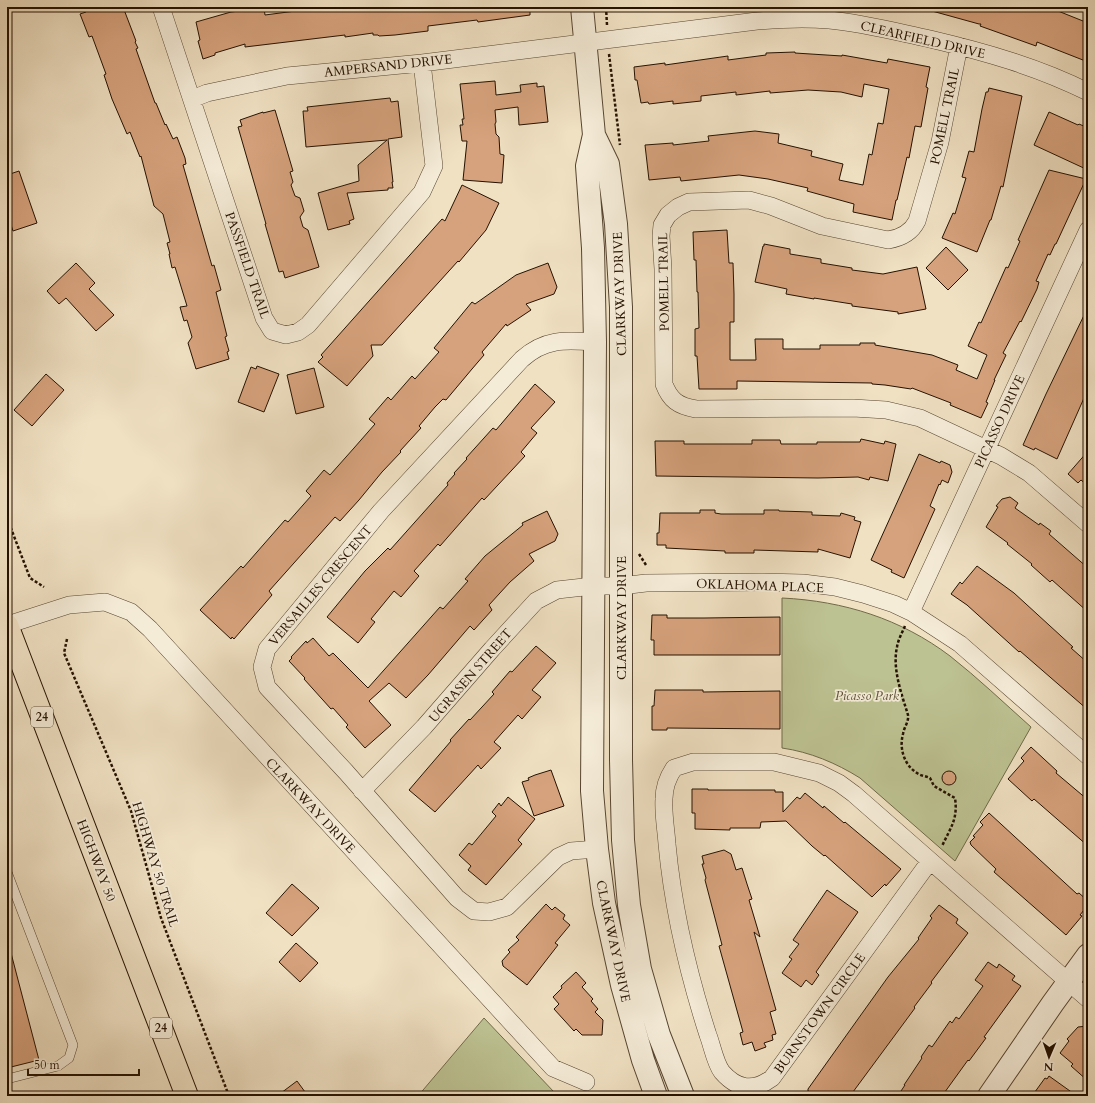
<svg xmlns="http://www.w3.org/2000/svg" width="1095" height="1103" font-family="Cardo,serif">
<rect width="100%" height="100%" fill="#f0e1c3"/>
<filter id="stains"><feTurbulence type="fractalNoise" baseFrequency=".005" numOctaves="4"/><feColorMatrix values="0 0 0 0 .2 0 0 0 0 .09 0 0 0 0 .02 0 0 0 .5 -.17"/></filter>
<radialGradient id="worn" r=".72"><stop offset=".6" stop-color="#630" stop-opacity="0"/><stop offset="1" stop-color="#630" stop-opacity=".3"/></radialGradient>
<path fill="#bdc292" stroke="#706a49" d="M782 598C844 601 901 619 950 656 978 678 1004 703 1031 727L955 861 860 778C836 763 810 752 782 748Z
M484 1018 554 1092 555 1096H418Z"/>
<path fill="#d6a27d" stroke="#241100" d="M83 7H123L136 41 135 42 138 48 136 49 155 103H156L165 125 166 124 173 139 177 137 185 158 186 164 183 165 212 266 214 265 221 290 216 292 227 336 225 337 229 351 227 352 229 359 196 369 188 343 192 337 187 320 184 321 180 307 187 306 175 267 172 268 169 254H170L167 243 170 242 163 214 154 206 141 156 140 157 130 132 127 134 112 99 104 75 106 74 92 36 89 37 80 14 86 12Z
M303 7H530V15L478 22 477 20 428 26V31L395 35 379 36 378 35H373V33L345 37V35L245 47V44L215 53V55L203 59 198 41 200 40 196 22 231 12 264 8 265 15 303 10Z
M932 7H1048L1088 23V62L1037 42 1036 46 980 26 981 24H979L932 11Z
M795 52V53L842 56V55L887 63 888 59 930 67 926 87 928 88 921 127 915 126 909 158 907 157 897 200H896L892 220 853 212 854 204 807 191 808 188 768 179 739 175 681 181 680 177 649 180 645 145 673 143V145L709 141 708 136 755 131 779 134 778 143 812 151 811 156 843 164 839 180 863 185 869 154 872 155 878 123 883 124 889 89 864 84 862 97 841 92 808 90 770 93V91L736 95V92L701 96V101L673 104V101L649 104 648 102 641 103 637 80H635L634 67 665 63V65L728 56V60L766 55V53Z
M495 81 496 95 521 92 520 85 537 83V87L544 86 548 122 519 125 518 107 495 110 496 122 495 124 496 134 499 137 500 154 504 155 502 183 463 180 467 141H462L460 125H463L462 119H464L460 84Z
M989 88 1022 96 1003 187 1001 186 991 220H990L977 252 942 238 953 213 955 214 966 178 962 177 969 151 974 152 982 109 986 92H988Z
M390 98 391 102 398 101 402 137 388 139 393 182H392L393 188H388V190L347 193 354 219 349 221 350 224 328 230 318 193 359 181 358 165 387 140 306 147 303 111H308L307 107Z
M275 110 293 171 290 172 293 182 291 185 295 196 300 198 304 211 300 217 303 227 308 230 319 267 285 278 283 271 279 272 265 224H266L238 127 242 126 240 120 263 112V113Z
M1049 112 1078 125 1079 124 1088 128V170L1034 145Z
M1049 170 1086 179 1056 244H1055L1050 255 1048 254 1036 281 1039 282 1037 289 1021 322 1020 321 1003 353 1006 355 994 380H995L986 402 988 403 981 418 950 405 951 403 912 388 911 389 885 385 872 384V383L737 381V389H699L697 356H695V329L699 328 698 292H697L696 260H694L693 232 727 230 729 263H733L734 294V322H730V360H756L755 339H783V349H820V345H860V343H875V345L932 355 958 365 956 370 977 379 987 355 968 346 979 322 981 323 1006 267 1008 268 1020 241 1018 240Z
M19 171 37 223 13 231 7 212V175Z
M462 185 499 203 486 230 459 262 458 261 382 345H371L373 356 347 386 318 362 323 357 321 355 442 219 445 221Z
M764 244 790 249V254L821 259V263L852 268V270L883 274 917 267 926 309 898 314V312L852 306V304L814 298V299L786 294 787 289 755 282 763 246H764Z
M946 247 968 270 948 290 926 268Z
M76 263 95 283 89 289 114 315 96 331 66 298 59 304 47 291Z
M548 263 557 287 554 294 526 304 531 310 507 326 506 324 482 352 484 355 472 369 446 400 443 399 435 407 419 426 421 428 400 451 401 452 382 472 359 500 340 521 335 517 269 591 272 595 234 639 232 637 231 639 200 610 241 566 243 568 285 520 288 522 311 496 306 491 324 470 330 475 354 448 375 424 369 419 388 397 391 400 412 376 415 379 439 352 434 348 472 302 475 304 516 275Z
M1088 307V389L1057 459 1035 448 1034 450 1023 445 1046 394Z
M257 366 279 374 264 412 238 402 251 367 256 369Z
M314 368 324 407 296 414 287 375Z
M46 374 64 390 32 426 14 410Z
M535 384 555 402 531 428 537 433 521 452 525 456 484 500 482 498 440 546 438 544 414 571 419 576 401 597 394 591 371 619 375 622 358 643 327 617 365 571 388 548 390 550 448 485 447 483 455 474 454 473 467 459 466 458 493 428 496 430Z
M861 439 884 444 885 441 896 444 888 481 870 477 869 480 858 477 818 478 656 476 655 441H684V444H752V440H780L781 444H817V442H860Z
M1088 451V486L1081 480 1078 483 1068 474Z
M919 454 940 463 941 461 950 465 952 472 948 483 942 480 940 485 939 484 930 506 935 509 904 578 891 572 892 570 871 560Z
M1010 497 1018 503 1015 508 1039 525 1040 523 1051 531 1049 534 1088 568V612L1052 580 1050 582 1031 565 1032 564 1007 544 1008 543 986 527 998 507 996 506 1002 499Z
M700 510H715V513L721 514H764V510H779V511L812 512V515L840 516 841 513 855 517 854 520 861 522 850 558 818 549V552L754 550V553H725V551L666 548V545H657V533H659L660 513H700Z
M547 511 558 534 555 541 529 554 534 561 510 582 489 605 492 610 474 630 470 626 428 675 406 698 389 683 369 701 391 725 365 748 346 727 348 725 333 708 331 709 304 679 305 678 289 661 292 658 291 657 306 641 307 643 313 638 329 656 333 653 368 688 440 607 443 609 468 581 465 579 485 556 523 525 522 523Z
M977 566 1014 593 1073 647 1071 648 1088 663V710L1020 651 1019 652 967 605 951 594 960 582 962 584Z
M652 615H667V618H704L780 617V655H654V640H651Z
M536 646 556 663 532 690 541 697 522 719 518 715 494 742 501 748 481 769 478 765 435 812 409 790 451 741 450 740 469 719 470 720 494 694 492 692 510 671 512 672Z
M655 690H703V692L780 691V729L667 728V730H652V706H654Z
M1031 747 1057 771 1056 773 1088 800V846L1034 799 1032 801 1008 779 1024 761 1021 758Z
M551 770 564 806 534 816 522 782 529 780 528 778 535 775Z
M942 778a7 7 0 1 1 14 0a7 7 0 1 1-14 0Z
M692 789H708V790H775V792H783V812L797 797 800 799 805 793 823 808 824 806 844 823 845 822 901 869 886 886 885 884 872 897 825 855 824 856 812 846 786 821 761 822 760 828H730V830L695 829V813H692Z
M508 797 535 819 518 840 522 844 486 885 468 870 471 866 459 855 469 843 472 845 496 816 492 812 499 803 501 806Z
M989 813 1077 894 1079 893 1088 901V905L1080 915 1082 916 1066 935 994 872 996 869 971 845 970 842 975 837 973 836 983 825 980 822Z
M724 850 731 854 736 870 742 868 747 884 752 899 749 900 760 937 754 932 776 1010 770 1012 776 1034 772 1035 773 1040 764 1043 766 1047 755 1051 752 1042 743 1045 740 1033 743 1032 719 946 722 945 705 880 706 878 702 864H704L702 856Z
M292 884 319 908 292 936 266 913Z
M827 890 858 912 816 972 819 975 812 985 806 980 801 987 782 973 792 959 789 957 799 944 793 940Z
M546 904 552 910 555 907 565 915 563 919 570 925 555 943 558 945 527 985 503 966 502 961 510 952 508 950 519 940 516 937Z
M939 905 958 919 956 923 968 933 931 982 932 983 914 1007 915 1008 850 1096H815L808 1091V1089L888 977 919 939 918 938 932 918 930 916Z
M296 943 318 963 300 982 279 962Z
M11 953 39 1060 7 1068V954Z
M988 962 997 968 999 964 1015 976 1012 980 1021 986 984 1037 986 1038 969 1061 968 1060 942 1096H907L901 1091 905 1085H904L922 1058 921 1057 929 1045 932 1047 950 1021 952 1023 956 1017 959 1019 983 986 975 980Z
M576 972 586 983 582 987 593 999 591 1001 598 1009 595 1012 603 1020 602 1035H582L576 1029 574 1031 554 1009 559 1004 553 997 562 988 561 986Z
M1088 1026V1081L1071 1066 1073 1064 1060 1053 1069 1041 1067 1039 1078 1027Z
M1049 1076 1077 1096H1032L1045 1078 1047 1079Z
M297 1081 308 1096H277Z"/>
<g fill="none" stroke-linecap="round" stroke-linejoin="round">
<defs>
<path id="service" d="M7 872 73 1045 69 1058 58 1066 7 1079"/>
<path id="minor" d="M161 7 264 318 272 331 286 335 298 332 308 325 422 192 434 166 422 63
M959 46 940 142 917 221C911 233 901 238 888 240L822 226 771 206 749 200 689 202 678 207 668 215 662 225 661 236 663 269 664 384C670 400 678 406 696 409L853 408 886 410 920 418 1001 456 1029 473 1088 524
M192 99 207 93 287 76 422 63 757 21C781 19 805 18 829 20 863 23 897 32 930 39 985 52 1038 67 1088 92
M595 342C566 340 545 338 522 359L381 511 267 649 262 667 267 687 346 772 457 898 474 911 489 912 507 907 558 857 571 851 597 849
M911 612 1088 230
M7 625 69 605 105 602 131 612 150 629 553 1068 586 1082
M362 791 424 727 492 649 536 601 557 590 593 586H621L646 583 762 582 803 583 835 587 863 594 894 604 911 612 960 644 1088 756
M930 861 772 1078C753 1092 737 1089 722 1072 715 1063 712 1045 708 1035 688 973 673 909 667 844 666 829 663 814 664 799 664 787 668 777 674 768L693 762H774L819 773 839 783 854 794 1088 999"/>
<path id="tertiary" d="M582 7 594 135 587 166 593 248 595 342 592 791 597 849 604 903 622 985 643 1060 656 1096
M594 135 608 164 616 224 621 307V760L623 840 629 905 640 969 659 1035 683 1096
M989 1096 1053 1003 1088 955"/>
<path id="primary" d="M7 625 187 1096"/>
</defs>
<use href="#service" stroke="#574531" stroke-width="10"/>
<use href="#minor" stroke="#574531" stroke-width="18"/>
<use href="#tertiary" stroke="#574531" stroke-width="24"/>
<use href="#primary" stroke="#241100" stroke-width="24"/>
<path stroke="#241100" stroke-width="2.5" stroke-dasharray="3 2" stroke-linecap="butt" d="M606 7 607 25
M609 54 620 145
M7 518 30 578 44 587
M639 554 646 565V567
M905 626C902 633 898 640 897 647 892 669 902 695 908 715 909 722 904 727 903 734 899 748 904 765 917 773 921 776 926 776 930 778L934 786 955 798C958 819 951 827 942 846
M67 639 64 653 131 811 161 918 229 1096"/>
<use href="#service" stroke="#f5ecd8" stroke-width="9"/>
<use href="#minor" stroke="#f5ecd8" stroke-width="17"/>
<use href="#tertiary" stroke="#f5ecd8" stroke-width="22"/>
<use href="#primary" stroke="#f0e1c3" stroke-width="22"/>
</g>
<g text-anchor="middle" stroke-width="3.5" stroke-linejoin="round" paint-order="stroke">
<g fill="#f5ecd8" stroke="#635341" stroke-width="1">
<rect x="31" y="707" width="22" height="20" rx="3"/>
<rect x="150" y="1018" width="22" height="20" rx="3"/>
</g>
<g font-size="12" font-weight="bold" fill="#241100">
<text x="42" y="721">24</text>
<text x="161" y="1032">24</text>
</g>
<g font-size="13" fill="#241100" stroke="#f5ecd8">
<text transform="translate(923 39) rotate(13)" y="5">CLEARFIELD DRIVE</text>
<text transform="translate(388 65) rotate(-6)" y="5">AMPERSAND DRIVE</text>
<text transform="translate(944 116) rotate(-78)" y="5">POMELL TRAIL</text>
<text transform="translate(248 265) rotate(71)" y="5">PASSFIELD TRAIL</text>
<text transform="translate(663 282) rotate(-91)" y="5">POMELL TRAIL</text>
<text transform="translate(619 294) rotate(-92)" y="5">CLARKWAY DRIVE</text>
<text transform="translate(999 421) rotate(-65)" y="5">PICASSO DRIVE</text>
<text transform="translate(320 585) rotate(-50)" y="5">VERSAILLES CRESCENT</text>
<text transform="translate(760 585) rotate(2)" y="5">OKLAHOMA PLACE</text>
<text transform="translate(621 618) rotate(-90)" y="5">CLARKWAY DRIVE</text>
<text transform="translate(470 675) rotate(-49)" y="5">UGRASEN STREET</text>
<text transform="translate(311 805) rotate(47)" y="5">CLARKWAY DRIVE</text>
<text transform="translate(97 860) rotate(69)" y="5">HIGHWAY 50</text>
<text transform="translate(156 864) rotate(73)" y="5">HIGHWAY 50 TRAIL</text>
<text transform="translate(614 941) rotate(78)" y="5">CLARKWAY DRIVE</text>
<text transform="translate(819 1013) rotate(-54)" y="5">BURNSTOWN CIRCLE</text>
</g>
<g font-size="13" font-style="italic" fill="#5a4f33" stroke="#f5ecd8">
<text x="867" y="700">Picasso Park</text>
</g>
</g>
<rect width="1095" height="1103" fill="none" stroke="#f0e1c3" stroke-width="24"/>
<rect x="8" y="8" width="1079" height="1087" fill="none" stroke="#241100" stroke-width="2"/>
<rect x="12" y="12" width="1071" height="1079" fill="none" stroke="#241100"/>
<g transform="translate(1049 1057) rotate(182)" stroke="#f5ecd8" stroke-width="3" paint-order="stroke">
<path d="M0-3L7 15L0 10L-7 15Z" fill="#241100"/>
<text y="-6" font-size="11" font-weight="bold" text-anchor="middle" fill="#241100">N</text>
</g>
<path d="M28 1069v6h111v-6" fill="none" stroke="#241100" stroke-width="2"/>
<text x="34" y="1069" font-size="12" fill="#241100" stroke="#f5ecd8" stroke-width="3" paint-order="stroke">50 m</text>
<rect width="100%" height="100%" filter="url(#stains)"/>
<rect width="100%" height="100%" fill="url(#worn)"/>
</svg>
